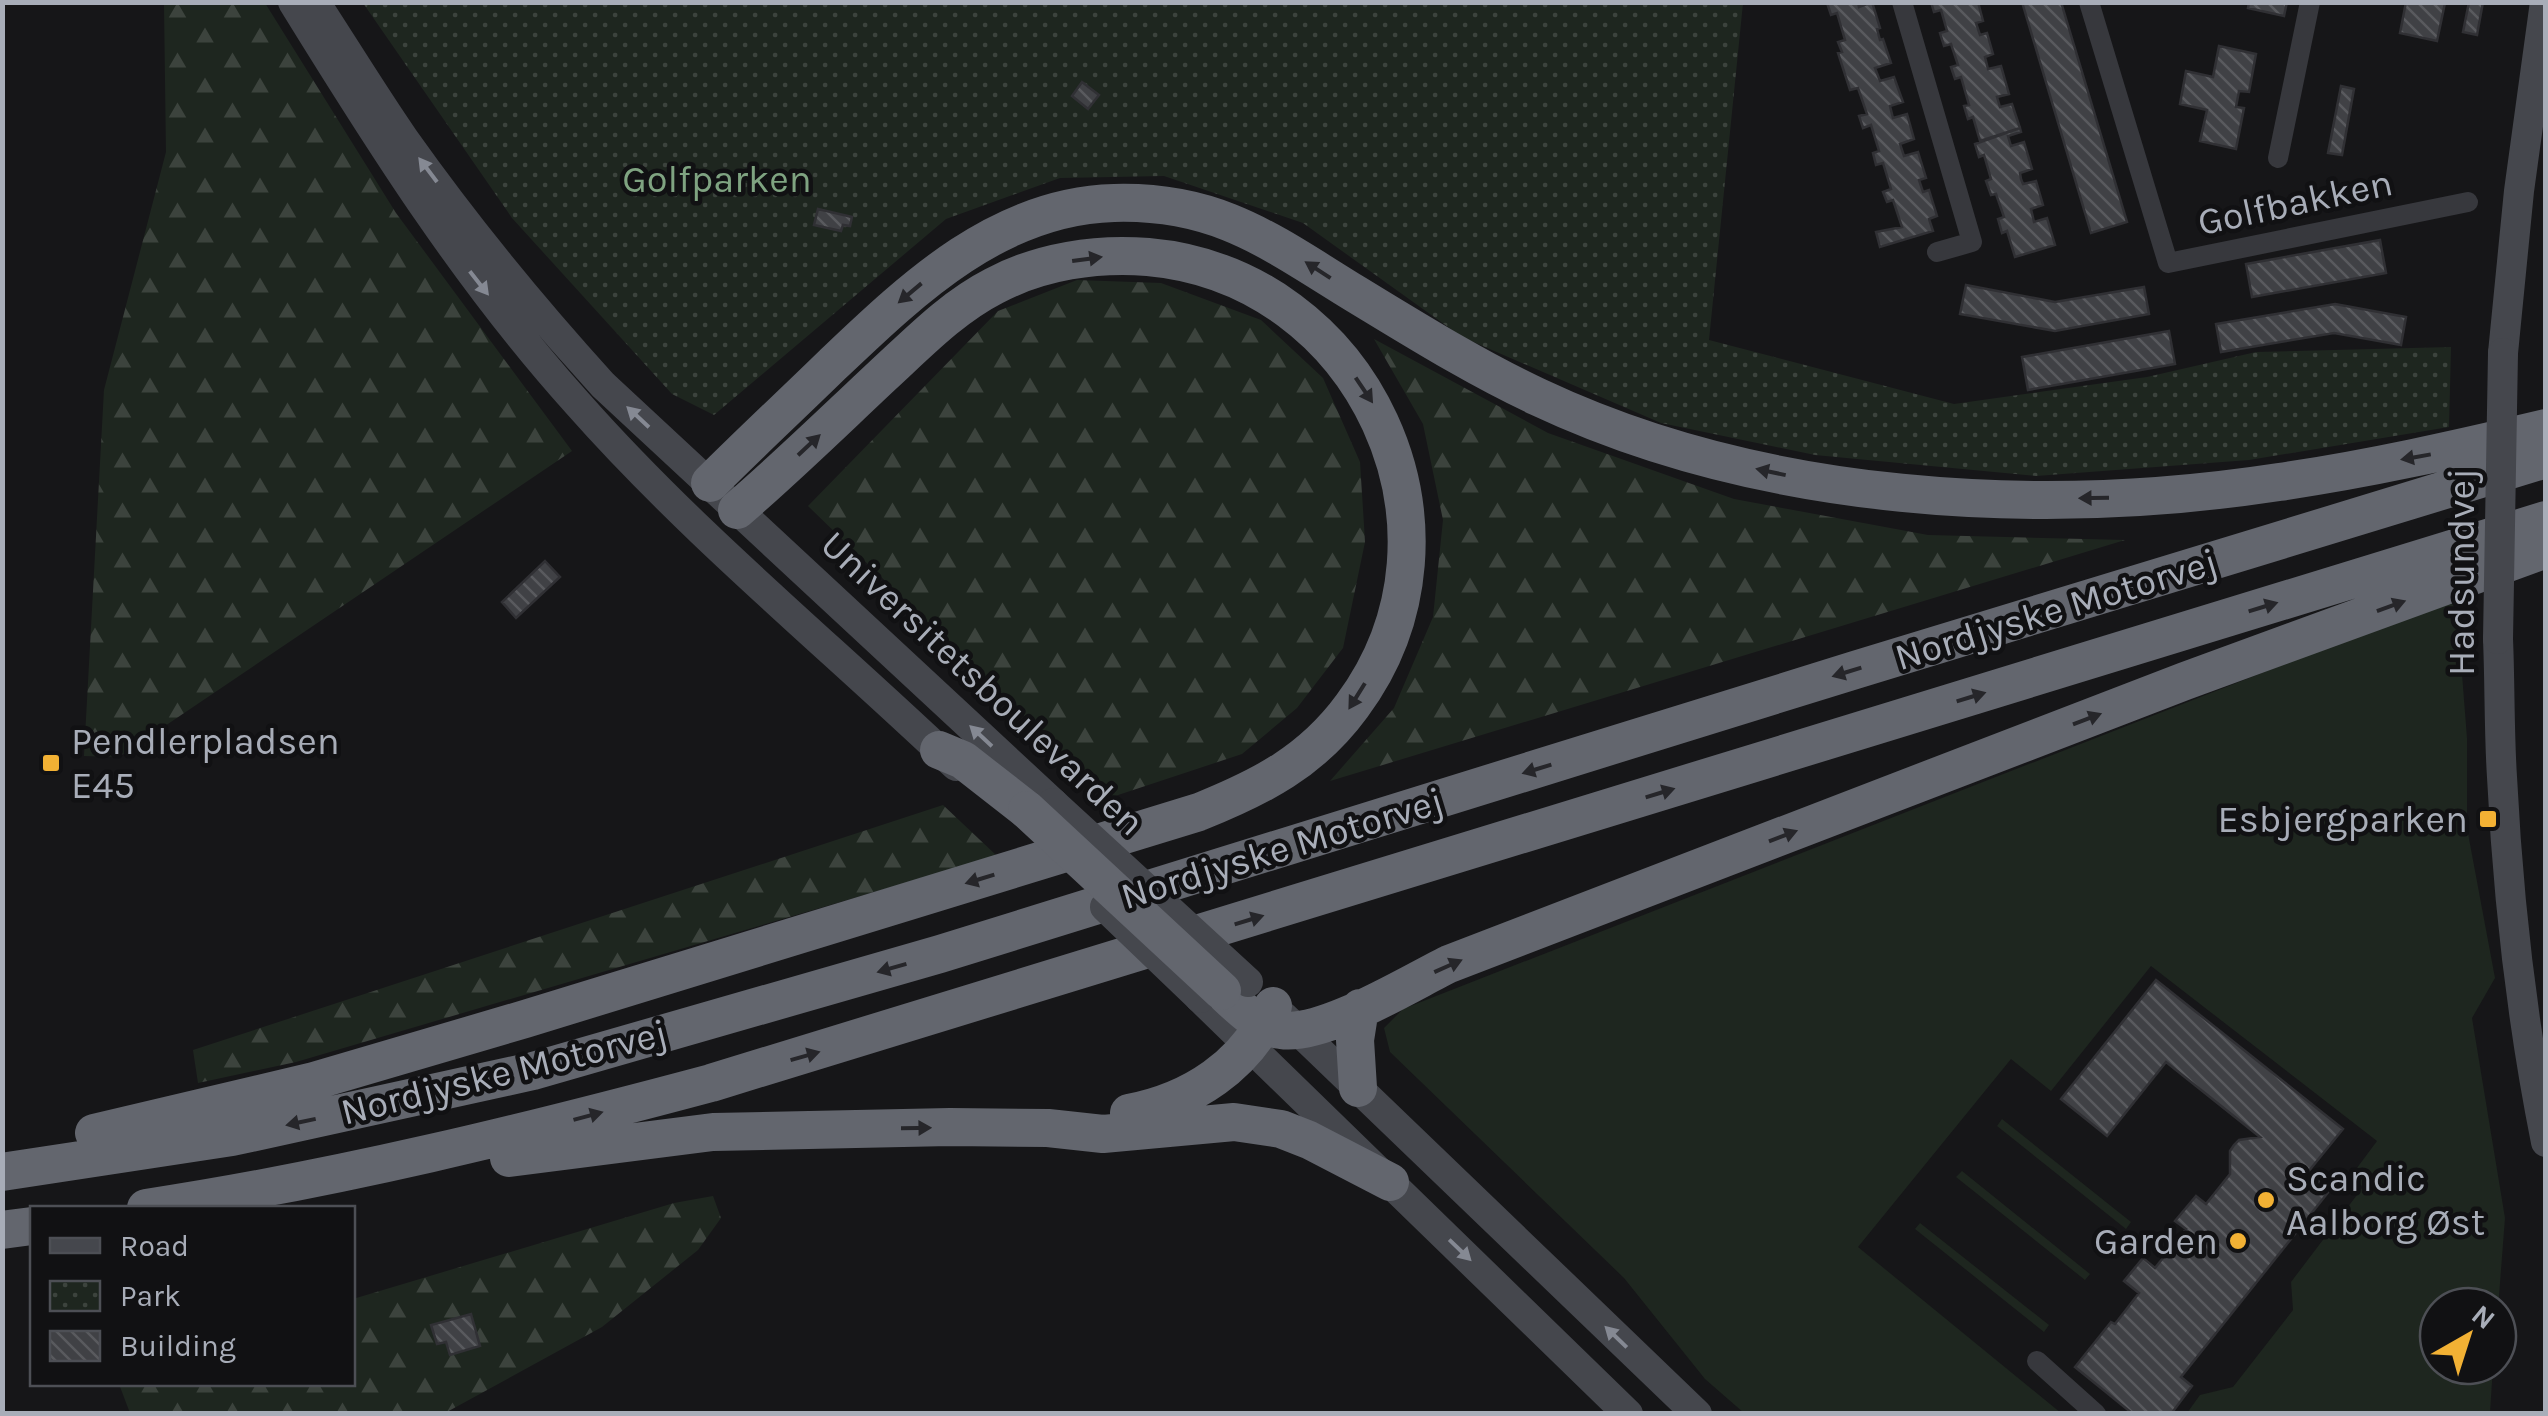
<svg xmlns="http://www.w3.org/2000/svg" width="2548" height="1416" font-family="Karla,sans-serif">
<defs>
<pattern id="forest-firs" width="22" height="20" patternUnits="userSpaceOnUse" patternTransform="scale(2.5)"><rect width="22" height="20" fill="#1e261f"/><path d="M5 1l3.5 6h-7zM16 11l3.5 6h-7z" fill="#3c433d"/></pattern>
<pattern id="park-dots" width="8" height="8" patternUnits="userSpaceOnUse" patternTransform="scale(2.5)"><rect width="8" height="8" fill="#1e261f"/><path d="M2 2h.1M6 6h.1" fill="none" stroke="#3c433d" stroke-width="1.8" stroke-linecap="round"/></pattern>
<pattern id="building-back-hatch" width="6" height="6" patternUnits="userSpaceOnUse" patternTransform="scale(2.5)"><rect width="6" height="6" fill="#404145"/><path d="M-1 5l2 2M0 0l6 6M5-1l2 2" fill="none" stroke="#595a5e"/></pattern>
</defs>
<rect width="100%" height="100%" fill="#161618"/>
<path fill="#1e261f" d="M2456 597 2467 738V828L2495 978 2472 1018 2505 1218 2498 1309V1306H2438V1366H2493L2490 1413H2187L2200 1395 2233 1387 2293 1310 2291 1282 2363 1187 2351 1176 2377 1141 2151 966 2051 1091 2011 1059 1858 1247 2061 1413H1744L1705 1379 1624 1278 1390 1052 1384 1028 1403 1009Z
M2002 1119 2131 1222 2126 1229 1997 1126Z
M1962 1171 2090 1274 2085 1280 1956 1177Z
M1920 1223 2049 1325 2044 1332 1915 1229Z"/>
<path fill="url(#forest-firs)" d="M164 3H265L396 213 572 451 119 757 84 756 104 390 166 152Z
M1077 280 1161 283 1261 320 1323 378 1360 462 1365 542 1343 648 1297 708 1242 754 1109 798 808 506 998 311Z
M1374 339 1548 433 1734 499 1928 535 2125 540 1330 781 1394 708 1433 617 1443 520 1423 424Z
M943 805 997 856 296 1062 198 1083 193 1050Z
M713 1196 721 1218 698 1250 602 1327 445 1413H130L119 1384H352L353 1299 674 1203Z"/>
<path fill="url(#park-dots)" d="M363 3H1743L1709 340 1954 404 2147 377 2256 352 2451 347 2449 427 2249 460 2036 476 1815 455 1661 423 1462 337 1303 223 1164 176 1060 178 946 219 714 415 672 394 512 218Z"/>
<path fill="url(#building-back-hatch)" stroke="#303034" stroke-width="2.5" d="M1858 2 1859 7 1872 2 1880 28 1877 29 1880 40 1883 39 1891 63 1875 68 1880 81 1894 77 1903 102 1890 106 1893 118 1907 114 1914 139 1900 144 1904 156 1918 152 1926 178 1919 180 1923 192 1929 190 1937 216 1929 219 1933 231 1880 247 1876 232 1902 227 1893 200 1887 202 1883 192 1891 189 1883 163 1876 165 1873 153 1879 151 1871 125 1863 128 1859 116 1867 114 1858 88 1850 90 1838 53 1842 52 1838 42 1845 40 1837 13 1831 15 1827 3Z
M1931 2H1978L1983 21 1976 23 1980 35 1987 33 1993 54 1985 57 1988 69 2001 66 2009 94 1997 97 2000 107 2012 104 2020 128 1980 141 1973 117 1968 119 1964 106 1969 105 1961 77 1955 79 1951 67 1958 65 1951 44 1944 46 1940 33 1947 31 1941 10 1934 12Z
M2022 2H2061L2127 222 2091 233Z
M2249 2H2287L2284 16 2248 8Z
M2406 2 2445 3 2437 41 2400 33Z
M2469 2H2483L2477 35 2463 32Z
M2219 46 2256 54 2249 92 2239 91 2236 107 2244 108 2236 149 2200 141 2207 110 2180 104 2186 71 2213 77Z
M1082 82 1099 95 1088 109 1072 96Z
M2341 86 2354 89 2342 155 2328 153Z
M2020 128 2021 132 2008 136 2011 146 2024 142 2032 169 2020 173 2021 179 2023 184 2036 181 2043 205 2031 209 2034 222 2047 218 2055 245 2015 257 2007 231 2002 233 1998 219 2004 217 1996 194 1991 195 1986 181 1991 179 1984 155 1979 157 1975 144Z
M818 209 852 217 850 226 843 225 841 231 814 225Z
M2380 240 2386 273 2252 297 2246 264Z
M1966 285 2055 302 2144 287 2149 314 2055 331 1960 314Z
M2335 304 2406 317 2401 345 2334 333 2221 352 2216 324Z
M2169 331 2175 364 2028 390 2022 357Z
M545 561 560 577 516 618 502 602Z
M2156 980 2343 1129 2308 1172 2330 1190 2181 1377 2192 1386 2171 1414H2133L2075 1367 2111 1322 2115 1324 2139 1293 2124 1281 2143 1258 2155 1268 2186 1229 2175 1221 2196 1196 2206 1204 2230 1174V1151L2234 1145 2239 1140 2260 1137 2166 1062 2107 1136 2061 1099Z
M471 1314 480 1346 450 1355 446 1342 437 1344 431 1325Z"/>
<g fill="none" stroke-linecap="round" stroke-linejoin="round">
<path stroke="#37383d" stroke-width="20" d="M1902 2 1972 242 1937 252
M2089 2 2168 263 2468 202
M2278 158 2310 2
M2037 1361 2096 1414"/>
<path stroke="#45474d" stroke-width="30" d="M293 2C380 143 467 281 578 404 693 534 830 646 956 766
M315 2C345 48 373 94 404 139 465 225 532 307 603 385L1053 803
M2503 353 2519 191 2545 2
M2498 639C2500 685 2499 731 2502 777 2508 898 2522 1022 2546 1142
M1200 998 1628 1414
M1284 1017 1697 1414"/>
<path stroke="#63666e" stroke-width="38" d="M710 483C750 443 792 404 833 364 912 289 998 206 1114 203 1218 200 1271 242 1354 293 1415 330 1474 367 1538 397 1761 502 2037 519 2279 482 2369 469 2457 449 2546 428
M939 750 963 760 1027 810
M1222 991C1238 1006 1258 1027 1281 1030 1323 1037 1410 983 1449 964L2185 681 2546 549
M1358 1088 1355 1040 1360 1008
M1129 1113C1192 1101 1246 1066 1273 1006
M94 1133 314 1081 525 1019 1199 812C1261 787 1311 762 1352 706 1483 530 1364 276 1148 257 1096 253 1041 261 994 286 951 308 917 344 882 376 834 421 787 467 737 510
M509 1158 713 1132 950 1127 1048 1128 1103 1134 1234 1122 1281 1129 1309 1140 1390 1182
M2 1172 232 1137 533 1071 940 954 1855 670 2546 459
M146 1208C337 1179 524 1133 711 1083L2546 520
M2 1230 32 1226"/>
<path stroke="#45474d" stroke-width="30" d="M2498 639 2503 353
M1053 803 1248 982
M1105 907 1200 998"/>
<path stroke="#63666e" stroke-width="38" d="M1027 810 1222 991"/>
</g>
<defs><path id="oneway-solid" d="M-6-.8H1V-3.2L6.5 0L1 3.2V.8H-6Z" transform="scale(2.5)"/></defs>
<g fill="#858993">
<use href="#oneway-solid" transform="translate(428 170) rotate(-127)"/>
<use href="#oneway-solid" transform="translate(479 283) rotate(52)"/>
<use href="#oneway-solid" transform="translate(638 417) rotate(-137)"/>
<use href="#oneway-solid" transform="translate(981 736) rotate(-137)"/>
<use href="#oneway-solid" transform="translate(1460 1250) rotate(44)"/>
<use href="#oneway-solid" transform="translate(1616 1337) rotate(-136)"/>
</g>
<g fill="#26262a">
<use href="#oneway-solid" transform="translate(1087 259) rotate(-8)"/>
<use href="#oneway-solid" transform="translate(1318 270) rotate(-147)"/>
<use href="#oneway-solid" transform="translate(910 293) rotate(140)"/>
<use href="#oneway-solid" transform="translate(1364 390) rotate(56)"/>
<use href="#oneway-solid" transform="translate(809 445) rotate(-43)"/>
<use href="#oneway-solid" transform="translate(2416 457) rotate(170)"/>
<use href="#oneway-solid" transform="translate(1771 472) rotate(-168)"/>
<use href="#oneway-solid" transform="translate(2094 498) rotate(179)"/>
<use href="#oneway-solid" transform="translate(2391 606) rotate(-20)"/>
<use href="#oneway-solid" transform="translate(2263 607) rotate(-17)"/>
<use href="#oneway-solid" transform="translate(1847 672) rotate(163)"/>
<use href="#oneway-solid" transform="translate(1357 696) rotate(122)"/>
<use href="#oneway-solid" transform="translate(1971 697) rotate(-17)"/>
<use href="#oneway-solid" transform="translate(2087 719) rotate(-21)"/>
<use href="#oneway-solid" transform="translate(1537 769) rotate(163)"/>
<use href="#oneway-solid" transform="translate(1660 793) rotate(-17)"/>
<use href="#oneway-solid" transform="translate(1783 836) rotate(-21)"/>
<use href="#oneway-solid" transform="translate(980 879) rotate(163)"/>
<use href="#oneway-solid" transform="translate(1249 920) rotate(-17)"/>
<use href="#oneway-solid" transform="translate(1448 966) rotate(-24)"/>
<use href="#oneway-solid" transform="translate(892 968) rotate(164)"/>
<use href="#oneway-solid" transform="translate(805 1056) rotate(-16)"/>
<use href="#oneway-solid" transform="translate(588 1116) rotate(-15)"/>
<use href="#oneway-solid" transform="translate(301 1122) rotate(168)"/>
<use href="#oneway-solid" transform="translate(916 1128) rotate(-1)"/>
</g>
<g fill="#f2b134" stroke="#111113" stroke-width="4">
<rect x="41" y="753" width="20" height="20" rx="5"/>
<rect x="2478" y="809" width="20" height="20" rx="5"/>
<circle cx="2266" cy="1200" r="10"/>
<circle cx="2238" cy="1241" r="10"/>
</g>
<g text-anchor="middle" stroke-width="9" stroke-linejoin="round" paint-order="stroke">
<g font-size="38" fill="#7fa381" stroke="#111113">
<text x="717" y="192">Golfparken</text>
</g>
<g font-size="38" fill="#a8adb8" stroke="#111113">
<text transform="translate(2295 202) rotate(-12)" y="13">Golfbakken</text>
<text transform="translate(2461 572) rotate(-90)" y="13">Hadsundvej</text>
<text transform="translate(2056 609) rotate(-17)" y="13">Nordjyske Motorvej</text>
<text transform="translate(983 683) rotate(43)" y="13">Universitetsboulevarden</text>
<text transform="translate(1282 848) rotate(-17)" y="13">Nordjyske Motorvej</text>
<text transform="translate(504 1072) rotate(-14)" y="13">Nordjyske Motorvej</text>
</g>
<g font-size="38" fill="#a8adb8" stroke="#111113" text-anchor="start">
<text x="71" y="754">Pendlerpladsen<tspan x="71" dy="44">E45</tspan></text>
<text x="2468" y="832" text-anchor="end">Esbjergparken</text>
<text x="2286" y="1191">Scandic<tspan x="2286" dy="44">Aalborg Øst</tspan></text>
<text x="2218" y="1254" text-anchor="end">Garden</text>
</g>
</g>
<rect width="2548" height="1416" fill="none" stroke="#a8adb8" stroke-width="10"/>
<rect x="30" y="1206" width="325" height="180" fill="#111113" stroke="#4d4f55" stroke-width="2.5"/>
<rect x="50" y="1238" width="50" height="15" fill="#45474d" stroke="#4d4f55" stroke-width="2.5"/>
<text x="120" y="1256" font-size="30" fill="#a8adb8">Road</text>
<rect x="50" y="1281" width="50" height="30" fill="url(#park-dots)" stroke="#4d4f55" stroke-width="2.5"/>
<text x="120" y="1306" font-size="30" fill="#a8adb8">Park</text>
<rect x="50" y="1331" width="50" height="30" fill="url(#building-back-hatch)" stroke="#4d4f55" stroke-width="2.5"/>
<text x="120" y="1356" font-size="30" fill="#a8adb8">Building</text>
<g transform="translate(2468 1336) rotate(39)"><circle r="48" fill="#111113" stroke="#4d4f55" stroke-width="2.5"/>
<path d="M0-8L18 38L0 25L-18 38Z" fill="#f2b134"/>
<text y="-15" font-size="28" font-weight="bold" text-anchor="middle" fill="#a8adb8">N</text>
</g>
</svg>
